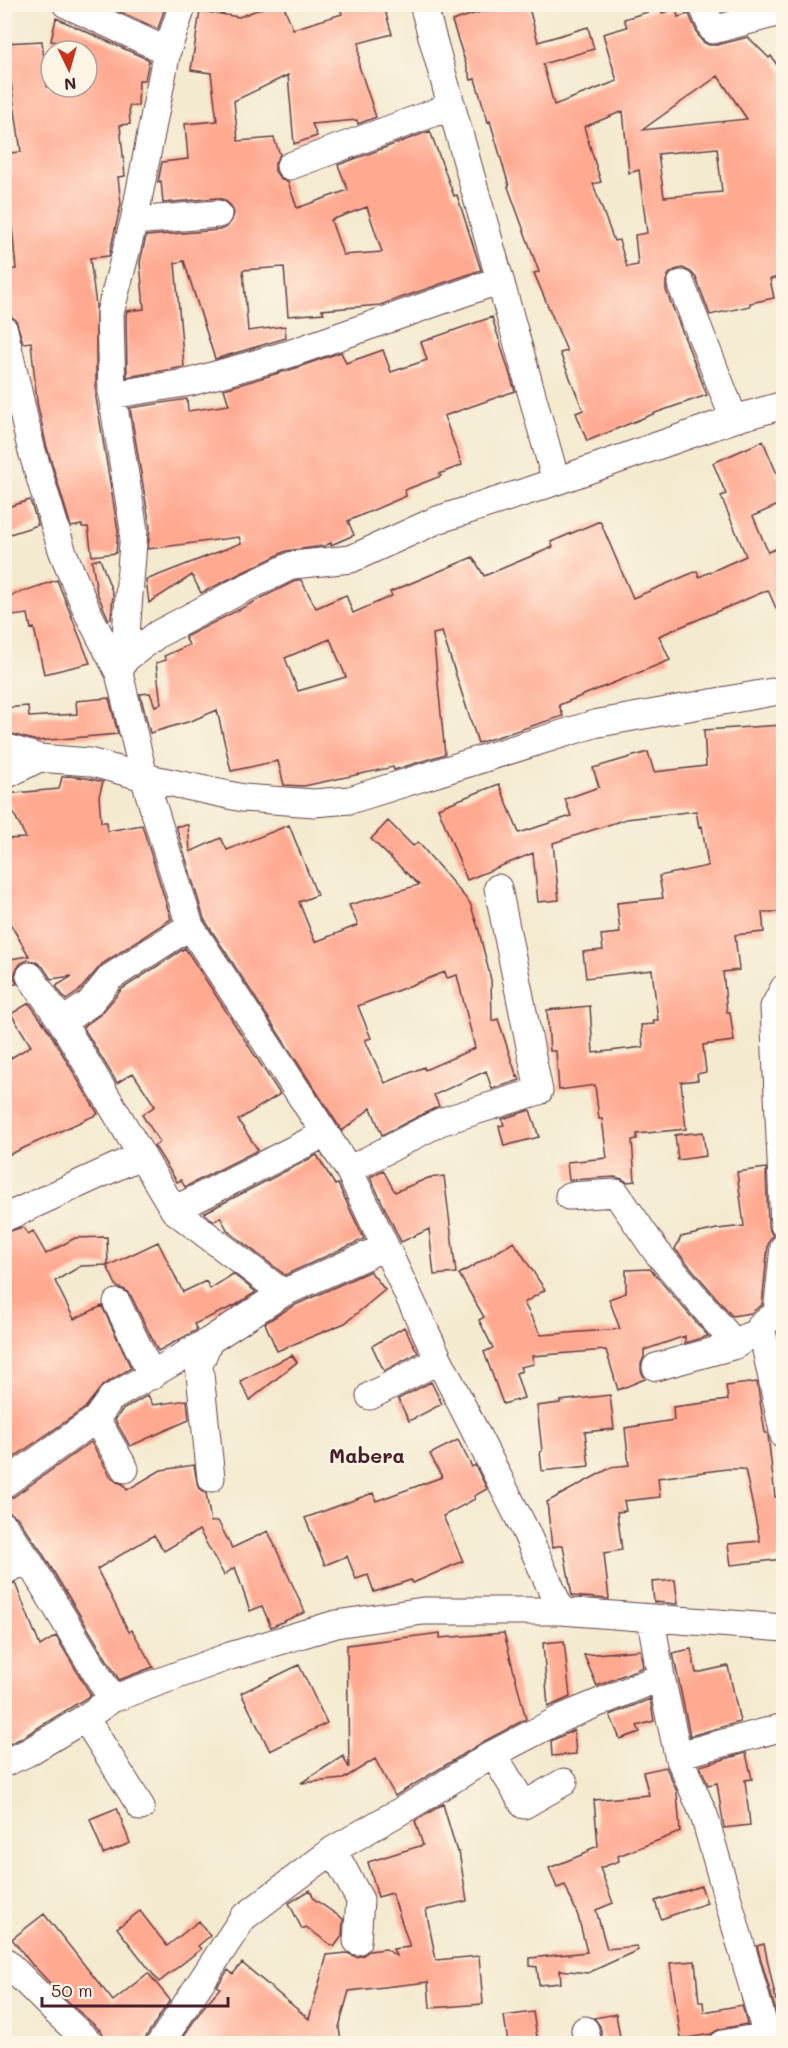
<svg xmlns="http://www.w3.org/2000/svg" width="788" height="2048" font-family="Mali,sans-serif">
<rect width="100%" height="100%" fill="#fcf5e5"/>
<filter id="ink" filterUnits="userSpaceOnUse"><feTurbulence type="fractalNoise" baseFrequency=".0167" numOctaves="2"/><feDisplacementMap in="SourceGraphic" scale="12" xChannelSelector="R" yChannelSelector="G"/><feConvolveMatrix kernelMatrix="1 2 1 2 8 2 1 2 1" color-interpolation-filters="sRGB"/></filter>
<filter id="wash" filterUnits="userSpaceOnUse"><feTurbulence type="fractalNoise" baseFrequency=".008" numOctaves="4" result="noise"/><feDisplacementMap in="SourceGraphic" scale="24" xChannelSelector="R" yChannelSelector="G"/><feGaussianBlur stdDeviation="1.35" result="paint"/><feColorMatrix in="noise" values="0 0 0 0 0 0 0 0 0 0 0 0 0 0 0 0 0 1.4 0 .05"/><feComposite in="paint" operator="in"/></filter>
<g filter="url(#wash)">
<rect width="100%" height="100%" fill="#f4ead0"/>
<g id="blocks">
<path fill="#ffa991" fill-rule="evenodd" d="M116 4H166L158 29 114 9Z
M273 4H283L293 29 342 14 339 4H383L392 34 359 43V66L376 117 358 124 357 120 312 124 317 136 294 144 288 75 234 101 238 141 274 138 280 155 275 163V171L280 178 288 182 297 208 348 190 338 165 430 131 454 196 457 195 481 270 380 305 322 310 324 313 288 316 284 267 243 270 248 331 285 326 286 338 215 359 184 261 175 263 184 367 127 377 126 315 127 311 144 309 140 262 146 236 219 230 227 227 232 220 234 213 231 206 224 200 217 198 163 203 161 181 158 182 162 162 188 159 185 124 217 121 211 73 191 70 200 11 239 17ZM367 207 382 252 343 255 331 220Z
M505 4H528L538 42 588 27 594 49 543 64 554 105 617 81 603 34 627 27 624 19 661 8 662 13 676 9 678 17 689 14 699 37 703 42 709 45H717L748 37 769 58 771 56 783 74V105L780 108 783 168V276L770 279 774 298 750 303V306L710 315 696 278 691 272 683 268 675 270 669 274 666 281V290L707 395 658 412 587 441 576 413 583 410 560 353 567 351 534 273 539 272 508 187 509 186 490 121 488 122 475 79 471 80 452 21ZM718 76 747 119 642 130ZM623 111 629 173 639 170 647 233 635 235 638 265 627 267 619 240 614 241 593 184 601 182 584 127ZM717 148 722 192 664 197 658 154Z
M56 18 149 60 145 80H139L138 106H129L130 124 120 125 125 176 118 177 121 204 109 256 90 258 96 306V398L118 531 116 553 92 556 88 527H82V525L71 527 46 444 37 402 31 342 23 343 16 320 9 315H4V270L16 269 10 205 4 206V157H9L8 153 21 152 10 76H4V43L42 41 47 87H87V47L51 41Z
M492 317 515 391 444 416 462 465 439 474 441 476 405 490 406 496 348 521 354 535 331 545V543L324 546 286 551 201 593 192 575 149 603 146 580 241 543 239 537 148 549 150 527 130 408 187 399 188 411 229 405 224 389 293 369 341 352 346 363 383 350 391 372 427 360 421 342Z
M763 441 783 488V503L753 516 768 552 783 546V624L768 590 659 636 670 660 559 705 563 716 478 743 442 632 433 634 445 754 394 770 393 767 304 786 284 785 278 761 231 771 217 710 191 721 150 733 140 694 150 693 155 706 161 704 156 663 166 660 164 656 189 645 185 637 297 580H301L316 608 346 595 353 613 392 596 390 592 473 557 484 576 553 547 551 542 600 521 633 598 697 571 699 577 746 556 721 496 726 494 713 463ZM330 639 346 677 298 691 285 658Z
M30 500 38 525 4 536V508Z
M100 559 113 594 111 619 109 620 97 593 92 561Z
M57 580 90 663 44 674 34 628 31 629 28 614 4 617V598Z
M109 698 118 734 37 741 4 732V708L28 706 29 717 77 714 76 701Z
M783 725V912H762L764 932 735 935 739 970 723 972 727 1012H730L734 1041 703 1045 706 1072 697 1074 698 1080 681 1082 686 1129 637 1134V1139L632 1140 635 1181 627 1182 622 1179 615 1177 569 1180 567 1162 607 1158 602 1119H599L595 1085 559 1090 556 1051H550L547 1010 590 1006 593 1053 643 1047 641 1025 654 1024 653 1020H658L652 970 586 978 583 952 603 950 601 935 620 933 617 903 663 898 659 876 708 866 702 826 699 827 696 811 670 814 626 819 553 843 559 900 538 902 533 853 467 880 438 808 499 784 519 833 571 816 565 799 599 787 593 768 648 752 654 772 706 766 704 730Z
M68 776 86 778 103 782 99 796 101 822H107V831L142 825 171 919 102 964 78 992 66 1000 56 986 72 976 51 979 43 967 36 962 28 960 21 963 16 970 14 977 17 984 4 986V960L29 956 4 913V839L26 838 4 794 59 789 62 777Z
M388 821 413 846 418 842 470 903 479 931 491 980 492 1021 498 1019 517 1077 518 1076 520 1080 492 1089 486 1071 434 1095 439 1106 382 1135 371 1108 342 1131 204 919 176 826 188 825 190 852 221 838 227 850 289 825 317 895 299 902 315 942 358 925 349 905 419 885 371 839ZM445 972 447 978 457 975 475 1048 425 1070 424 1067 385 1083 365 1040 371 1038 358 1006Z
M185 948 280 1094 238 1120 258 1150 185 1187 181 1180 177 1182 157 1150 154 1146 160 1142 142 1115 155 1106 133 1073 117 1083 83 1027 101 1014 122 989Z
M29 1003 49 1031 98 1114 4 1157V1062L31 1046 11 1014Z
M530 1110 539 1137 504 1146 499 1126 504 1125 502 1119Z
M703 1132 706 1156 678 1160 675 1135Z
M317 1155 335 1185 338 1184 364 1239 285 1275 228 1231 220 1217 214 1221 204 1213Z
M766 1168 768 1226 773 1236 770 1239 768 1245 762 1305 751 1313 732 1316 675 1249 681 1237 717 1229 744 1226 737 1172Z
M383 1170 395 1192 428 1178 444 1176 456 1273 434 1275 429 1229 401 1242 370 1177Z
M23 1227 28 1234 33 1231 46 1254 75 1238 107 1237 108 1265 81 1266 55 1281 74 1319 102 1306 131 1368 103 1385 85 1408 4 1464V1233Z
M158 1242 183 1292 206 1281 210 1289 233 1274 256 1292 236 1305 194 1324 197 1330 158 1351 131 1296 125 1290 117 1287 107 1266Z
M514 1242 545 1290 524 1303 541 1335 620 1329 609 1299 626 1293V1270L650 1269 708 1336 685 1343V1336L644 1350V1357L641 1364V1371L645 1379 618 1390 606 1350 532 1356 534 1364 520 1367 522 1371 516 1373 524 1398 503 1404 484 1352 493 1348 479 1320 484 1317 459 1274Z
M370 1271 385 1290 345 1323 277 1351 265 1323 291 1307Z
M404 1327 418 1353 384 1371 372 1346Z
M292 1355 297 1362 250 1400 240 1381Z
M431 1382 442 1404 409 1421 398 1399Z
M757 1382 765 1433H767L768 1435 775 1497H778L783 1524V1559L731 1565 728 1544 760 1541 745 1469H727L658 1478 660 1497 624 1501 626 1511 617 1512 622 1550 604 1553 609 1599 572 1596 563 1545 552 1547 547 1502 612 1467 629 1465 625 1428 674 1420 673 1407 728 1400 726 1386Z
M148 1395 153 1405 187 1400 189 1420 130 1446 115 1420 122 1410Z
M610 1395 614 1429 585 1432 589 1466 542 1471 540 1452 542 1451 537 1406 560 1403V1401Z
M458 1440 472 1467 475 1465 487 1489 474 1496 475 1499 443 1516 463 1561 413 1583 411 1580 374 1592 368 1575 356 1579 347 1556 325 1565 305 1518 373 1493 376 1501 442 1477 430 1454Z
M91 1442 111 1477 117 1482 123 1484 127 1490 161 1470 194 1465 198 1487 206 1493 211 1522 218 1521 232 1548 268 1531 305 1612 271 1627 262 1606 250 1611 235 1567 224 1575 199 1530 164 1551 154 1535 97 1569 129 1632 132 1630 153 1667 119 1680 41 1551 17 1517 7 1511 4 1506V1500L13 1497Z
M675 1580 678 1604 654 1602 652 1582Z
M15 1583 40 1646 56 1636 91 1695 20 1739 4 1746V1642L11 1640 4 1624V1586Z
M440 1633V1638L504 1633 526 1719 485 1741 395 1796 375 1759 343 1779 301 1783 343 1756 349 1768 347 1645Z
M564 1641 570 1697 548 1707 543 1643Z
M691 1649 696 1673 728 1666 740 1722 690 1736 673 1653Z
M640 1650 643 1667 597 1686 584 1655Z
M299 1665 327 1723 270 1751 241 1693Z
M650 1699 654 1721 637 1726 640 1732 620 1739 610 1715Z
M574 1730 576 1754 552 1756 551 1741Z
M746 1753 752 1779 745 1780 750 1825 724 1828 717 1783 708 1785 700 1766Z
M666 1767 677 1792 680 1832 618 1856 619 1861 600 1868 613 1903 596 1910 607 1949 637 1946 638 1950 588 1973 560 1970 561 1983 539 1985 537 1967 530 1966V1958L587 1952 578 1916 565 1885 557 1888 549 1868 589 1852 588 1850 598 1846 594 1800 649 1795 643 1772Z
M443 1804 457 1852H459L467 1901 426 1910 436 1960 479 1956 483 2004 430 2008 428 1982 349 1991 339 2027 341 2043H179L202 2009 220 1988 217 1986 228 1970 233 1974 242 1963 309 2019 327 1955 347 1953 356 1957 363 1955 369 1951 386 1949 396 1956 393 1949 410 1947 392 1893 378 1897 368 1862 423 1845 415 1821Z
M117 1808 130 1843 103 1854 90 1819Z
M701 1886 707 1903 661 1919 655 1901Z
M310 1890 314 1899 343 1919 342 1936 334 1947 306 1927 302 1929 289 1903Z
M140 1911 167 1946 199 1921 210 1936 198 1946 201 1949 159 1982 117 1928Z
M44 1914 113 2001 148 1973 170 2000 147 2035 144 2043H106L102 2032 63 1997 34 1966H33L12 1939Z
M764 1944 776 2000 783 1998V2025L780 2026 757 1946Z
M695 1961 699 2002H703L704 2012 742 2005 747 2024 720 2029 711 2034 681 2039 670 1963Z
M533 2012 538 2043H508L504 2016Z
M616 2014 621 2043H603L600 2026 594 2018Z"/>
</g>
</g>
<g filter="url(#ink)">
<use href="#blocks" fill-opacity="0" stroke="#643d44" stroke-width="1.5"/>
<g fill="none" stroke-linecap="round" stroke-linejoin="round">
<defs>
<path id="street" d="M66 4 167 51
M423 4 556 481
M702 4 713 30 784 11
M290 166 452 106
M134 221 218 214
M681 284 734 419
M4 330 31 448 62 550 87 611 119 673 144 777 190 926 349 1170 439 1360 525 1530 561 1611
M112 395 191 382 289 354 500 280
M124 660 134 530 112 395 110 313 134 221 167 51 183 4
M119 673 124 660 158 634 237 592 293 565 351 559 437 520 528 491 734 419 784 405
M4 747 39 758 89 762 144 777 243 798 314 803 350 800 594 724 784 690
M4 776 39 758
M190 926 111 977 89 1004 62 1022 174 1210 283 1293
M30 976 62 1022
M784 988 774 1007 784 1225
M349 1170 440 1122 539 1091 498 888
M569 1196 616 1193 656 1251 736 1345
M174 1210 324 1134
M4 1218 142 1155
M784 1247 777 1313 761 1326 784 1436
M117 1303 152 1376
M209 1341 199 1365 211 1478
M656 1367 736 1345 748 1336
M370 1396 439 1360
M96 1419 125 1469
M4 1484 96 1419 111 1398 209 1341 283 1293 385 1247
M4 1526 28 1560 112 1699
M4 1571 28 1560
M651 1619 661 1677 678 1755 704 1815 769 2044
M85 1718 141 1807
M493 1754 524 1805 564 1782
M678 1755 784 1727
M4 1763 27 1753 85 1718 112 1699 230 1656 336 1624 423 1611H561L784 1628
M333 1850 360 1900 357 1941
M4 1960 52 2008 91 2044
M585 2030 588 2044
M160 2044 243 1918 333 1850 418 1801 493 1754 564 1717 661 1677
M723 2044 766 2036"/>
</defs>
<use href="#street" stroke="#643d44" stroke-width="29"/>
<use href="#street" stroke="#fff" stroke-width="27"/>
</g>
</g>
<g text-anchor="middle" stroke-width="4.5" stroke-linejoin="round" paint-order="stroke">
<g font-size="20" font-weight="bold" fill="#4a1f2b" stroke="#fcf5e5">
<text x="367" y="1463">Mabera</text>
</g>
</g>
<rect width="788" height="2048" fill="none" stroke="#fcf5e5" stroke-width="24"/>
<g transform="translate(69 69) rotate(175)"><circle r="28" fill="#fcf5e5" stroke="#b59f9b" stroke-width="1.5"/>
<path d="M0-4.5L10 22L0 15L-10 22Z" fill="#c8321e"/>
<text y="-9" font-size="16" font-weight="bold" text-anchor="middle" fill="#4a1f2b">N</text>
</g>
<path d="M42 1997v9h186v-9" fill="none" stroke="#4a1f2b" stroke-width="3"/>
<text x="51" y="1997" font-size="18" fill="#4a1f2b" stroke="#fcf5e5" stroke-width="4.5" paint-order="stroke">50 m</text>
</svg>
